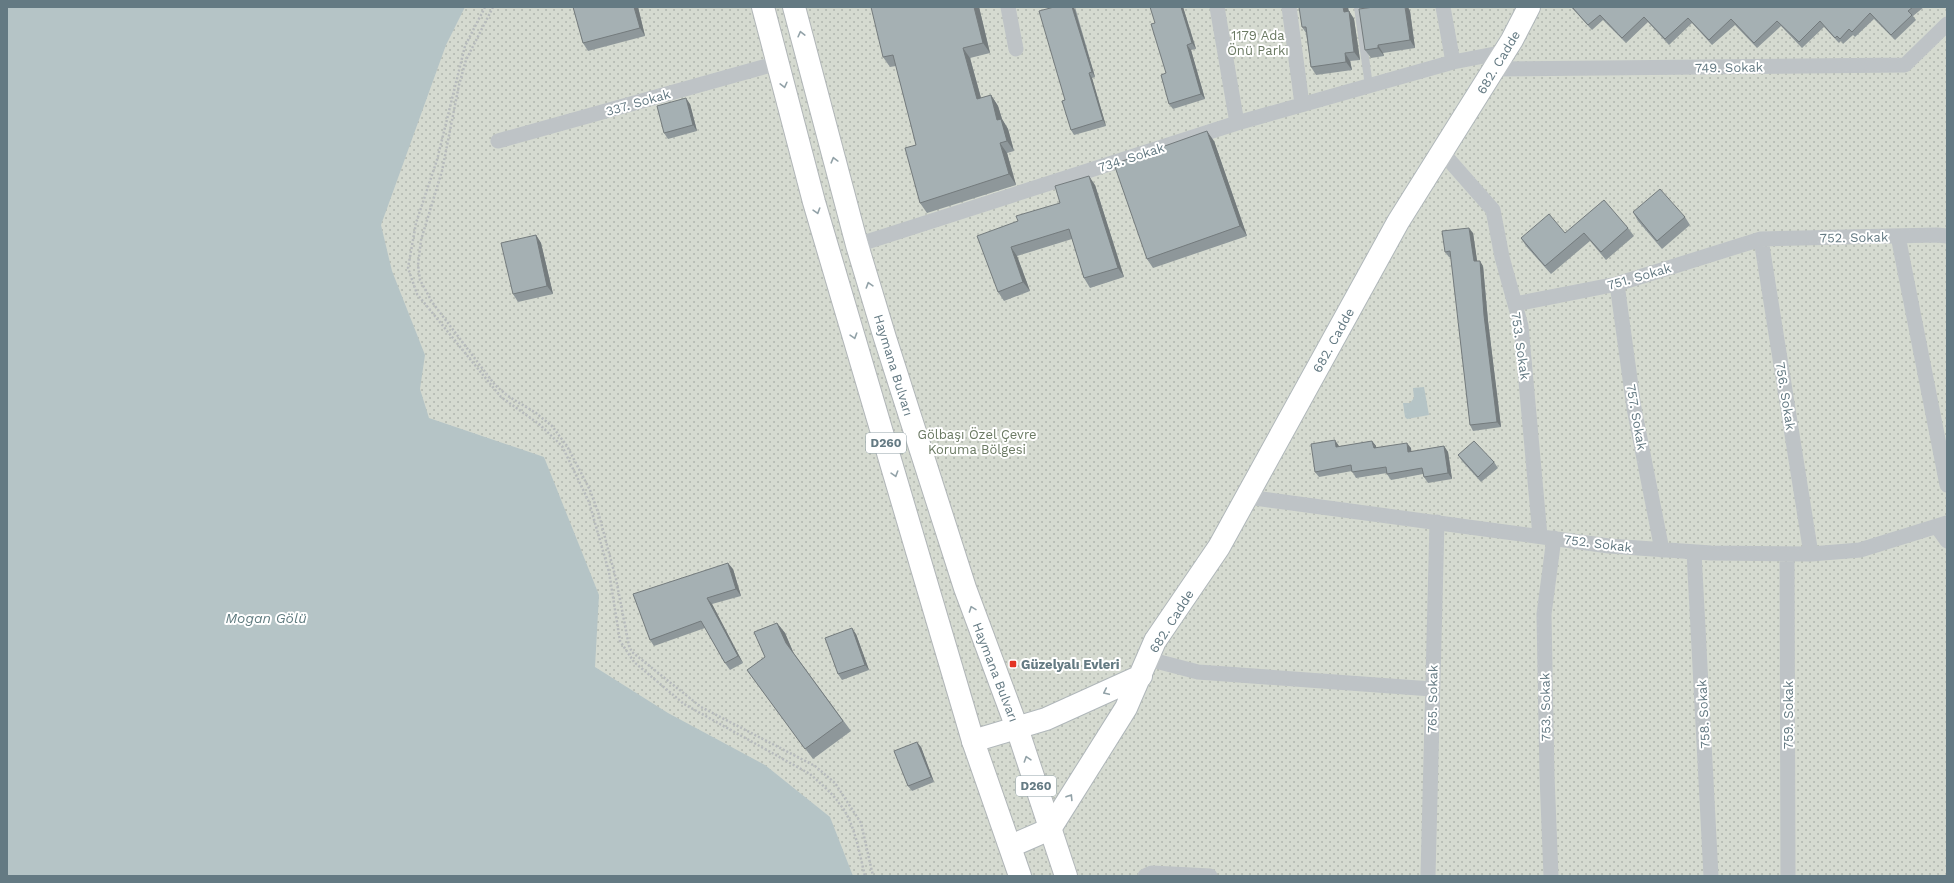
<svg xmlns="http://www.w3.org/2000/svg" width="1954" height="883" font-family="'Work Sans',sans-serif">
<defs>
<pattern id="park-dots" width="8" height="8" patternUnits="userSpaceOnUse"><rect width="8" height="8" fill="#d5dad0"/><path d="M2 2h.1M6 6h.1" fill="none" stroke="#b0b6ae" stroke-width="1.8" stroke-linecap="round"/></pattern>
</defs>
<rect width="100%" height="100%" fill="#f5f5f1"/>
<path fill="url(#park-dots)" d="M7 7H1947V876H7Z"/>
<path fill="#b5c4c6" d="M7 7H465L446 45 381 225 392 271 425 355 420 389 429 418 544 457 599 595 595 667 668 713 765 765 830 817 853 876H7Z
M1424 387 1429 415 1407 419 1405 417 1403 403H1410L1414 398 1413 388Z"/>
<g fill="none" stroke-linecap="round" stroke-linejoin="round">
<defs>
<path id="secondary" d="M973 741 1046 719 1141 676
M1011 846 1050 829 1126 708 1155 641 1219 547 1398 222 1512 40 1529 7"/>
<path id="highway" d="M763 7 814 202 973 741 1020 876
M794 7 857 245 885 338 965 588 1017 728 1066 876"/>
</defs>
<use href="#secondary" stroke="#b0b7ba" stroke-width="24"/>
<use href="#highway" stroke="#b1b6b8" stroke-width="24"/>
<path stroke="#b6babc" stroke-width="2.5" stroke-dasharray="2 2" stroke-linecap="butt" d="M485 7 465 46 437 160 416 223 408 268 417 294 501 397 539 424 562 446 589 502 609 572 620 641 634 662 684 704 810 774C820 783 831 792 839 803 855 822 859 853 865 876
M493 7 466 60 459 85 442 171 421 240 418 265 420 280 432 302 495 385 508 396 536 413 552 426 567 446 590 490 599 515 616 579 629 646 632 652 701 707 815 766 835 783 861 823 873 876"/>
<path stroke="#bec3c6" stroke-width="8" d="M1358 7 1369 86"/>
<path stroke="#bec3c6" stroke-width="15" d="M1008 7 1016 49
M1217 7 1237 123
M1289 7 1302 104
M1443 7 1453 62 1505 52
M1494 69 1905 65 1947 24
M498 141 778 63
M1442 152 1493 210 1502 257 1521 326 1540 536
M1898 236 1947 485
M1761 239 1811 554
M857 245 1237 123 1453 62
M1617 284 1634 408 1662 550
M1515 304 1617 284 1761 239 1937 235 1947 236
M1247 497 1609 546 1711 553 1811 554 1860 550 1947 523
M1937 527 1947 541
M1694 552 1711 876
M1787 554 1788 876
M1148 659 1198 672 1432 689
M1145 876 1152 873 1210 876
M1428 876 1437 522
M1551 876 1547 776 1544 614 1554 538"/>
<use href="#secondary" stroke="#fff" stroke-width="22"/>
<use href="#highway" stroke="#fff" stroke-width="22"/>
</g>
<path fill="#8e979a" d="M573 7H638L645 36 588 51 583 43Z
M979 7 990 53 970 58 981 98 991 95 998 106 1002 119 1008 129 1014 151 1007 153 1016 185 927 213 920 203 916 145 896 66 890 67 883 57Z
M1075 7 1095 77 1092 78 1106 126 1074 135 1071 130 1065 100Z
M1183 7 1196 49 1191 50 1205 99 1173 109 1169 104 1166 73 1155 23Z
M1348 7 1349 11 1354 19 1360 60 1350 61 1352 70 1316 75 1311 67 1306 33 1302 27Z
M1571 7H1924L1913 16 1916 20 1895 40 1874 19 1855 37 1853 35 1843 44 1841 41 1839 43 1824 27 1802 48 1781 26 1757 48 1735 25 1712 45 1692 23 1669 45 1648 22 1626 43 1603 20 1592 30Z
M1410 11 1415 48 1383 53 1384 56 1371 58 1365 50Z
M690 104 697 131 668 139 664 133Z
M1214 141 1247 236 1153 268 1147 259Z
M1095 185 1124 277 1090 288 1084 278 1072 239 1017 256 1030 291 1004 301 998 292 1018 221 1060 203Z
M1633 212 1685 217 1690 225 1662 249 1638 221Z
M1628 228 1634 236 1606 260 1590 241 1551 274 1526 246 1521 238 1565 233Z
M1473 233 1477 261 1483 266 1488 321 1501 427 1473 431 1470 425 1451 257H1449L1445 252Z
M536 235 541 243 553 294 518 302 513 294Z
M1372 441 1376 446V448H1411V452L1444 446 1448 452 1452 479 1428 483 1424 477 1423 474 1391 480 1387 474V473L1356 478 1352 471 1319 477 1315 472 1339 446V447Z
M1458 455 1494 462 1498 468 1481 482 1462 461Z
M733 569 741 596 712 604 743 663 730 670 725 663 705 628 654 646 650 640Z
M777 623 785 633 793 652 851 731 813 759 747 670 765 657Z
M856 634 869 670 842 680 838 674Z
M921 747 934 782 912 791 908 786Z"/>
<path fill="#747b7d" d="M634 7H638L645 36 640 28Z
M974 7H979L990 53 983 43Z
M1072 7H1074L1095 77 1092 72Z
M1181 7H1183L1196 49 1192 43Z
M1343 7H1348L1349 19 1344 12Z
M1405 7H1408L1410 11 1415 48 1410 40Z
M1349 11 1354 19 1360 60 1354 52Z
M1187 45 1191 50 1205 99 1201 94Z
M1378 45 1383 53 1384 56 1378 48Z
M963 48 970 58 984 109 977 99Z
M1345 53 1350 61 1352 70 1346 62Z
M1089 73 1092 78 1106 126 1103 120Z
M991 95 998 106 1002 119 1008 129 1014 151 1007 141 997 120Z
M686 98 690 104 697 131 693 125Z
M1207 131 1214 141 1247 236 1240 226Z
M1000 143 1007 153 1016 185 1009 174Z
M1089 176 1095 185 1124 277 1118 268Z
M1469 228 1473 233 1478 267 1474 261Z
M536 235 541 243 553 294 547 286Z
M1011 247 1017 256 1030 291 1023 282Z
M1480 261 1483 266 1488 321 1501 427 1497 422 1484 315Z
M1335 440 1339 446 1340 453 1336 447Z
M1372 441 1376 446 1377 454 1374 448Z
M1407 443 1411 448 1412 458 1408 452Z
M1444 446 1448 452 1452 479 1448 473Z
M728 563 733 569 741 596 736 589Z
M707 598 712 604 743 663 738 656Z
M777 623 785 633 794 654 786 643Z
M852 628 856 634 869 670 865 665Z
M917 742 921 747 934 782 931 777Z"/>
<path fill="#a5b0b3" stroke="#747b7d" d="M573 7H634L640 28 583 43Z
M871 7H974L983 43 963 48 977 99 991 95 997 120 1001 119 1007 141 1000 143 1009 174 920 203 905 148 916 145 893 55 883 57Z
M1054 7H1072L1092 72 1089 73 1103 120 1071 130 1062 101 1065 100 1039 11Z
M1150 7H1181L1192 43 1187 45 1201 94 1169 104 1161 75 1166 73 1151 24 1155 23Z
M1299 7H1343L1344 12 1349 11 1354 52 1345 53 1346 62 1311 67 1306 27H1302Z
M1374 7H1405L1410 40 1378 45V48L1365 50 1359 9Z
M1572 7H1913L1908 11 1912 15 1891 35 1870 13 1852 32 1849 29 1840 39 1837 36 1835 38 1820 21 1799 42 1777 21 1754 43 1731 19 1709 40 1688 18 1665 39 1644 17 1622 38 1600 15 1588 25Z
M686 98 693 125 664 133 657 106Z
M1207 131 1240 226 1147 259 1114 164Z
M1089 176 1118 268 1084 278 1069 229 1011 247 1023 282 998 292 977 236 1018 221 1016 216 1060 203 1055 186Z
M1660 189 1685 217 1657 241 1633 212Z
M1604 200 1628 228 1601 252 1584 233 1545 266 1521 238 1549 214 1565 233Z
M1469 228 1474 261H1480L1484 315 1497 422 1470 425 1450 251 1445 252 1442 231Z
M536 235 547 286 513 294 501 243Z
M1335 440 1336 447 1372 441 1374 448 1407 443 1408 452 1444 446 1448 473 1424 477 1422 468 1387 474 1386 467 1352 472 1351 465 1315 472 1311 444Z
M1474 441 1494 462 1478 477 1458 455Z
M728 563 736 589 707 598 738 656 725 663 701 621 650 640 633 594Z
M777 623 786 643 843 721 805 749 747 670 765 657 754 632Z
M852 628 865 665 838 674 825 638Z
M917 742 931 777 908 786 894 751Z"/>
<defs><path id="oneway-chevron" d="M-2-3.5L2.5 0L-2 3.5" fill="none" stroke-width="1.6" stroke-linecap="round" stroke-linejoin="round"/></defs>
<g stroke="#92a2a8">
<use href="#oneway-chevron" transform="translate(801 34) rotate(-104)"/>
<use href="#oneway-chevron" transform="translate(784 85) rotate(76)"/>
<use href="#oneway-chevron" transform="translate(834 160) rotate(-105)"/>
<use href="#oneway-chevron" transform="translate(817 211) rotate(73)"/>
<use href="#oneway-chevron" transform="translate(869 285) rotate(-107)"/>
<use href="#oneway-chevron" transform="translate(854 336) rotate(73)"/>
<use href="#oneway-chevron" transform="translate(895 474) rotate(73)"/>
<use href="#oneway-chevron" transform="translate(972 609) rotate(-110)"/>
<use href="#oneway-chevron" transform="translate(1106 692) rotate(155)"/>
<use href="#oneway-chevron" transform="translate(1027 759) rotate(-108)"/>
<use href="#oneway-chevron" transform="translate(1070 797) rotate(-58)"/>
</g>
<rect fill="#e33424" stroke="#fff" stroke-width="1.5" x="1009" y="660" width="8" height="8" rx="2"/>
<g text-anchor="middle" stroke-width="4" stroke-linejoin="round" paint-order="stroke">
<g fill="#fff" stroke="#92a2a8" stroke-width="1">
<rect x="866" y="433" width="40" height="20" rx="3"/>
<rect x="1016" y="776" width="40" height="20" rx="3"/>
</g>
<g font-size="12" font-weight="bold" fill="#647a83">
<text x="886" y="447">D260</text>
<text x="1036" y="790">D260</text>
</g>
<g font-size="13" fill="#6b7a63" stroke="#fff">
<text x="1258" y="40">1179 Ada<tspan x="1258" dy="15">Önü Parkı</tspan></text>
<text x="977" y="439">Gölbaşı Özel Çevre<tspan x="977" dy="15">Koruma Bölgesi</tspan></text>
</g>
<g font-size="13" fill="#647a83" stroke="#fff">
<text transform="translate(1498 62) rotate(-59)" y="5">682. Cadde</text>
<text transform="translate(1729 67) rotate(-1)" y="5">749. Sokak</text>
<text transform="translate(638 102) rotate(-16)" y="5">337. Sokak</text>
<text transform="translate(1131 157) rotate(-18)" y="5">734. Sokak</text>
<text transform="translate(1854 237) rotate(-1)" y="5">752. Sokak</text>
<text transform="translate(1639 276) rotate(-16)" y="5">751. Sokak</text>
<text transform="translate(1333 340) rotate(-61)" y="5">682. Cadde</text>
<text transform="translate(1521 346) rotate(82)" y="5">753. Sokak</text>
<text transform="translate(894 365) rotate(73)" y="5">Haymana Bulvarı</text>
<text transform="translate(1786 396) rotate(81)" y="5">756. Sokak</text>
<text transform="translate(1637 417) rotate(80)" y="5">757. Sokak</text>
<text transform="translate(1598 543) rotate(7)" y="5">752. Sokak</text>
<text transform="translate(1171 621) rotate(-58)" y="5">682. Cadde</text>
<text transform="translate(996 672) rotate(69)" y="5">Haymana Bulvarı</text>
<text transform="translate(1432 699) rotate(-89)" y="5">765. Sokak</text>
<text transform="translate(1545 707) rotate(-91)" y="5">753. Sokak</text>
<text transform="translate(1703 714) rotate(-93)" y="5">758. Sokak</text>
<text transform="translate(1788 715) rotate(-90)" y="5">759. Sokak</text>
</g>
<g font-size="13" font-weight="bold" fill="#647a83" stroke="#fff" text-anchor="start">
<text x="1021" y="669">Güzelyalı Evleri</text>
</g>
<g font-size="14" font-style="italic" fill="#5f7b7f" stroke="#fff">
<text x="266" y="623">Mogan Gölü</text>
</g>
</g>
<rect width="1954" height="883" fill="none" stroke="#647a83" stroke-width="16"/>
</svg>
